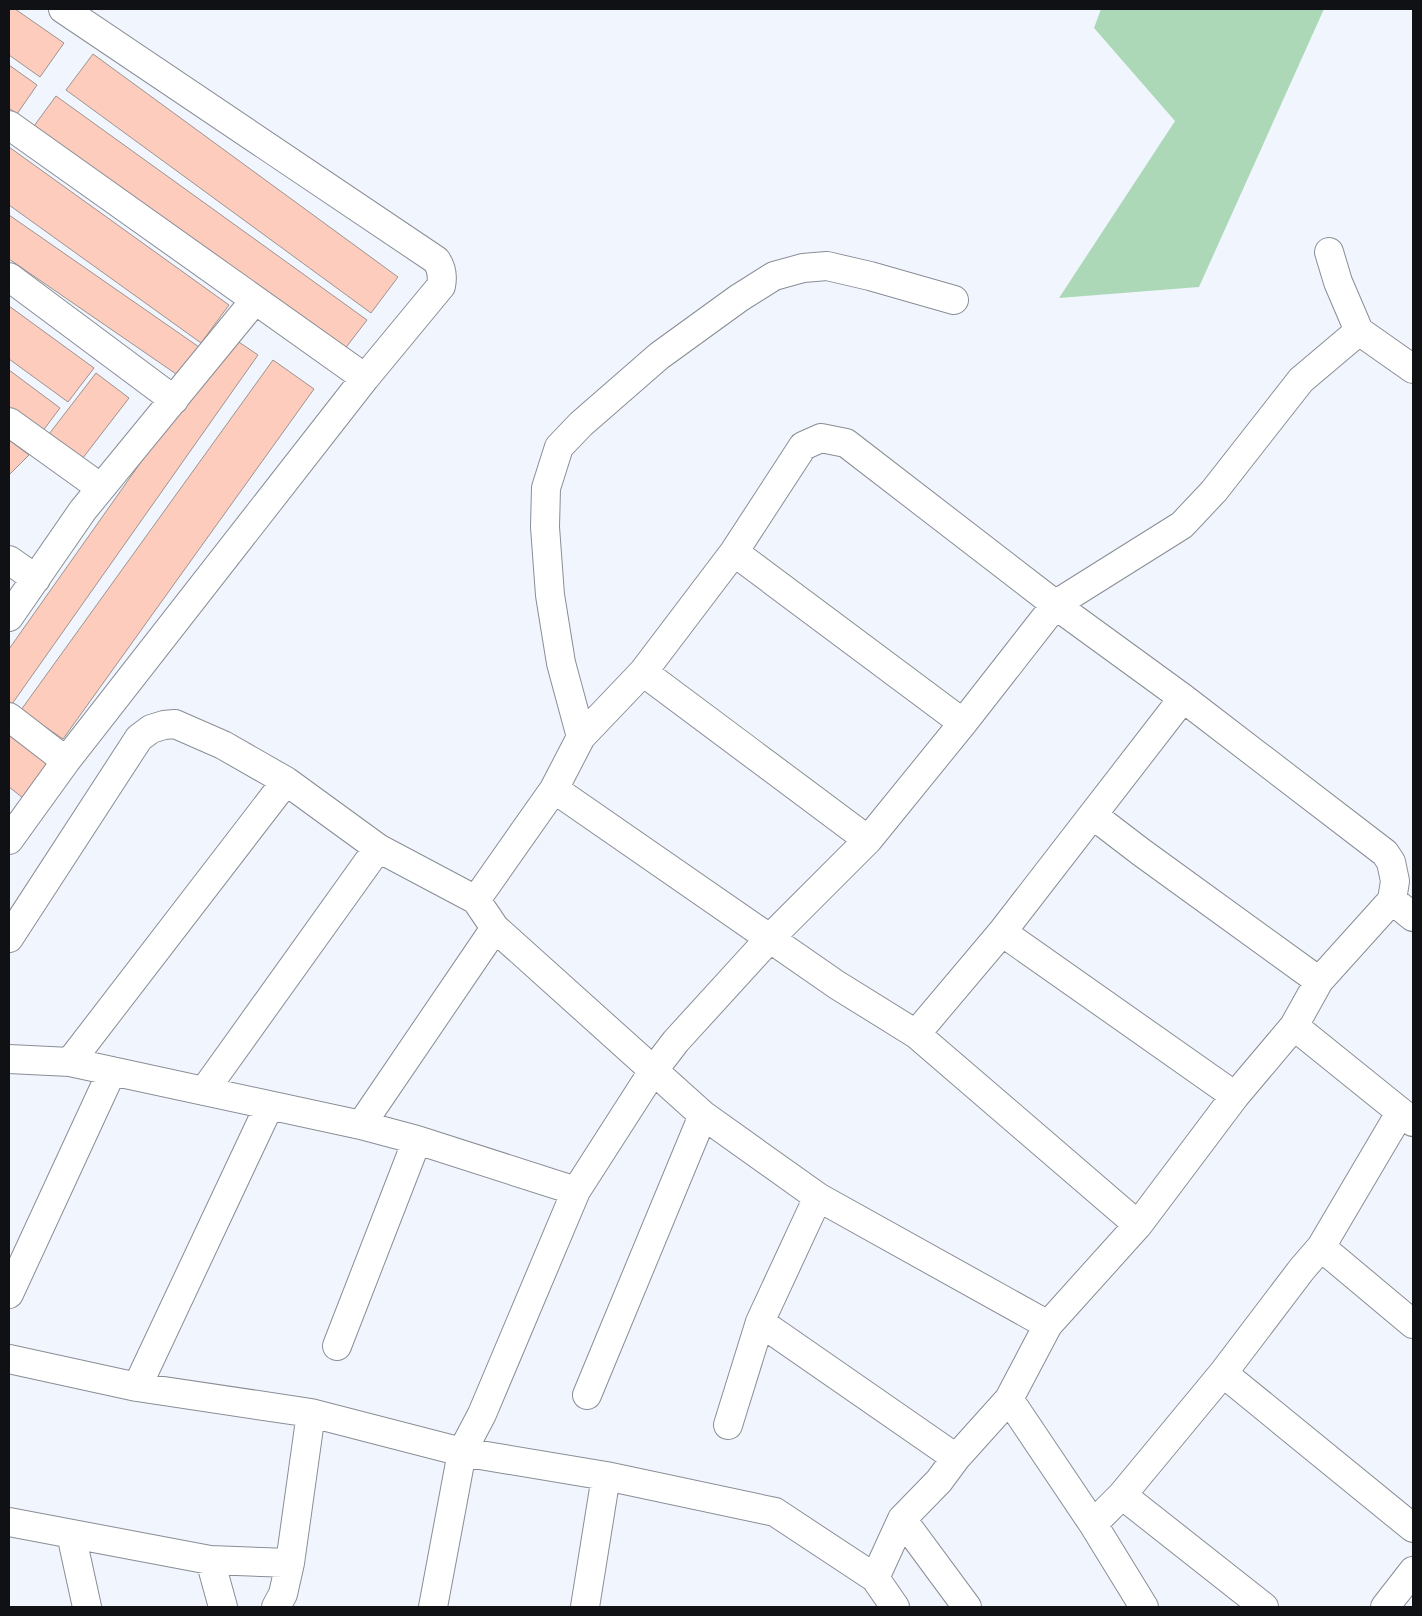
<svg xmlns="http://www.w3.org/2000/svg" width="1422" height="1616" font-family="Figtree,sans-serif">
<rect width="100%" height="100%" fill="#f1f6fe"/>
<path fill="#add8b7" d="M1101 9H1324L1199 287 1059 298 1175 121 1094 28Z"/>
<path fill="#feccbc" stroke="#9c928f" d="M9 9H15L64 43 40 77 9 55Z
M93 54 398 277 371 313 66 90Z
M9 65 37 85 17 114 9 108Z
M56 96 367 320 344 350 34 126Z
M9 147 229 305 201 343 9 205Z
M9 215 199 347 179 376 9 259Z
M9 306 94 368 68 402 9 359Z
M230 336 258 355 12 704 9 702V649Z
M273 360 314 389 63 739 21 710Z
M9 370 60 408 39 436 9 414Z
M96 373 129 398 79 463 46 438Z
M9 440 29 455 9 475Z
M9 731 50 762 23 798 9 787Z"/>
<g fill="none" stroke-linecap="round" stroke-linejoin="round">
<defs>
<path id="minor" d="M9 125 365 378
M9 277 174 400
M1359 331 1413 369
M9 422 101 488
M734 552 963 723
M9 560 36 579
M9 617 83 510 255 300
M643 672 868 840
M9 717 66 761
M581 737 561 663 550 595 545 527 546 488 559 447 581 424 659 356 739 298 774 276 803 268 827 266 870 276 954 300
M554 789 837 985 916 1034 1138 1225
M1094 816 1141 852 1319 981
M9 840 66 761 365 378 441 286C443 276 442 268 436 260L63 9
M476 900 554 789 581 737 643 672 734 552 803 446 821 438 846 443 1069 615 1183 698 1385 853 1391 862 1395 881 1392 900 1319 981 1294 1026 1235 1096 1138 1225 1048 1325 1009 1399 956 1458 939 1481 902 1519 875 1578
M1392 900 1413 917
M495 928 703 1115 818 1197 1048 1325
M1002 932 1235 1096
M9 938 139 738 151 729 164 725 175 724 223 745 286 781 378 848 476 900 495 928 361 1125
M1294 1026 1413 1122
M916 1034 1002 932 1183 698
M9 1059 70 1062 361 1125 417 1140 576 1191
M70 1062 286 781
M204 1091 378 848
M1321 1247 1413 1324
M9 1294 112 1071
M760 1322 956 1458
M337 1346 417 1140
M9 1359 137 1387 311 1413 462 1452 606 1476 775 1512 875 1578 895 1607
M1223 1373 1413 1528
M137 1387 269 1106
M587 1395 703 1115
M1009 1399 1093 1524 1144 1607
M728 1425 760 1322 818 1197
M1122 1495 1264 1607
M902 1519 967 1607
M9 1522 210 1560 290 1563
M1093 1524 1122 1495 1223 1373 1302 1269 1321 1247 1400 1113
M71 1534 87 1607
M210 1560 223 1607
M276 1607 283 1594 290 1563 311 1413
M433 1607 462 1452 482 1414 576 1191 653 1071 676 1041 770 938 868 840 963 723 1056 604 1182 525 1214 491 1301 380 1359 331 1338 282 1329 252
M585 1607 606 1476
M1385 1607 1413 1571"/>
</defs>
<use href="#minor" stroke="#898d95" stroke-width="30"/>
<use href="#minor" stroke="#fff" stroke-width="28"/>
</g>
<rect width="1422" height="1616" fill="none" stroke="#101114" stroke-width="20"/>
</svg>
